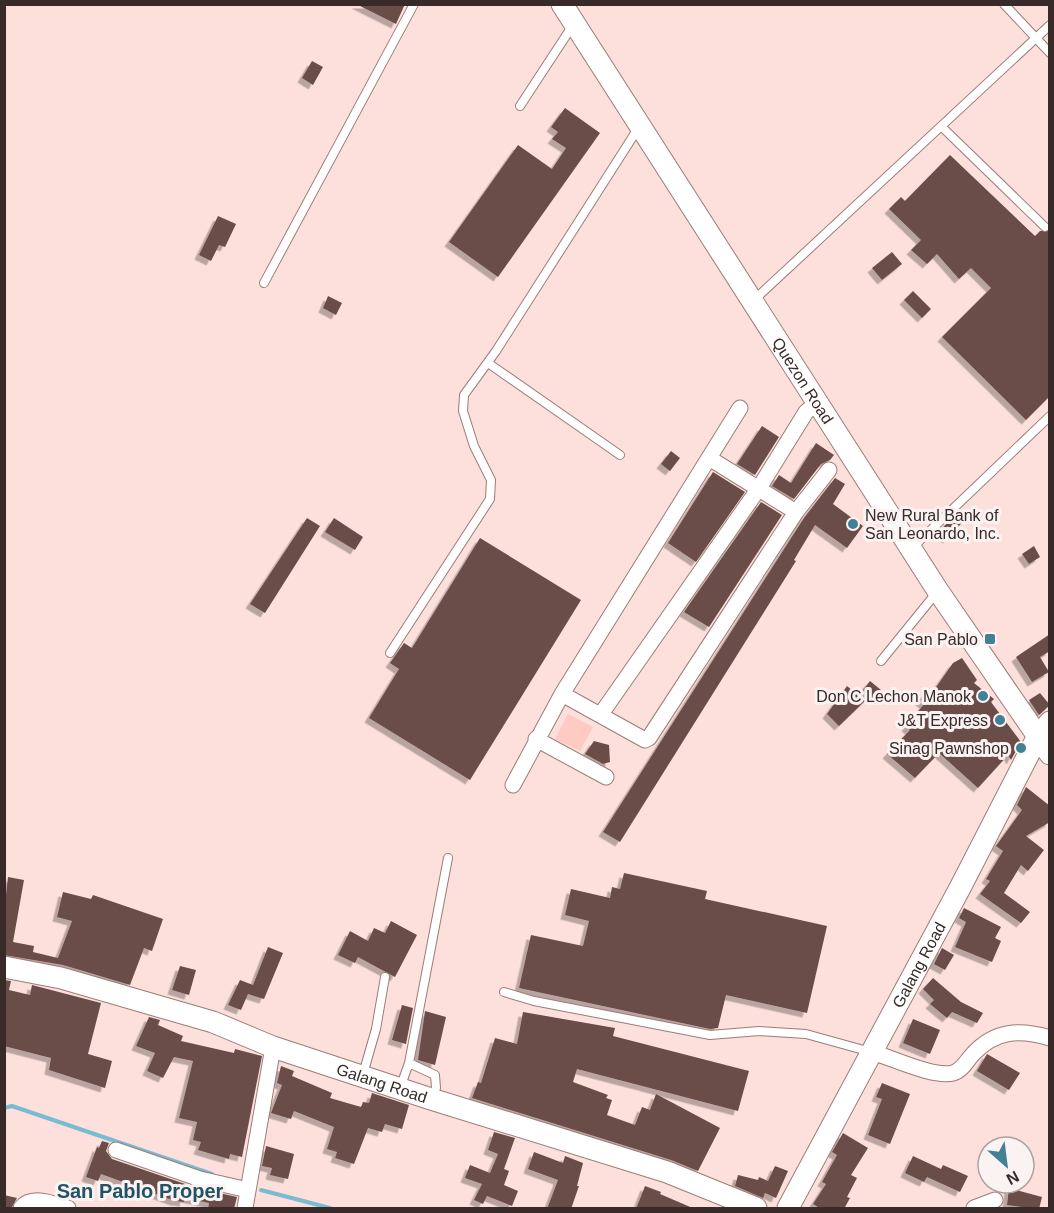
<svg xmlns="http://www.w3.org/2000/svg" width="1054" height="1213" font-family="Arial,sans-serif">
<defs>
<filter id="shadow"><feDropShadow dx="-4.5" dy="4.5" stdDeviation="0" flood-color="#0004"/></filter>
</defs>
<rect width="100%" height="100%" fill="#fde0db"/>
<path fill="#fecac2" d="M568 714 593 727 580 751 555 739Z"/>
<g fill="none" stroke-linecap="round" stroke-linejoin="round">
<path stroke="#78bbd2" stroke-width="4" d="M4 1108 12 1106 212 1174
M261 1190 330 1208"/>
</g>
<path fill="#6a4d48" filter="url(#shadow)" d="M356 4H405L396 24Z
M312 61 323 67 313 85 302 78Z
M565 108 600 133 498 277 449 242 518 145 552 169 566 148 552 139 558 132 551 127Z
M950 155 1035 236 1040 231H1050V396L1026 420 942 337 991 288 971 268 959 279 937 254 927 264 911 250 921 240 889 209 901 197 905 201Z
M218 216 236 224 225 247 219 245 211 261 199 255Z
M892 252 902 264 882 280 872 268Z
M913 291 931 309 922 318 904 300Z
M328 296 342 303 336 315 323 308Z
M762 426 779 437 755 475 737 464Z
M816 443 834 455 830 460 821 464 794 499 772 486 779 475 791 483Z
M671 451 680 458 670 471 661 464Z
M713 472 745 492 696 562 668 543Z
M835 478 845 484 833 504 863 526 847 548 815 525 794 560 796 561 620 842 603 832 804 518Z
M761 502 782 515 709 627 684 612Z
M960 511 967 517 947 539 939 531Z
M307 518 320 526 265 613 250 604Z
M334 518 363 537 355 550 325 532Z
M480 538 581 600 470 780 369 718 399 669 390 663 404 643 412 648Z
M1034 546 1040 557 1029 564 1022 554Z
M1050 634V651L1040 657 1049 672 1032 682 1016 657Z
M962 658 977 680 974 683 994 699 991 702 1021 742 1011 760 1008 755 978 788 939 753 915 778 887 754 910 730 906 727 924 704 919 700 927 690 932 693 953 663Z
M870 681 881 690 874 699 863 690Z
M847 686 865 701 839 726 827 714Z
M1040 693 1050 705 1039 715 1029 700Z
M594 741 609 745 610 762 603 764 585 754Z
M1026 787 1050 806V822L1026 836 1044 850 1028 871 1021 865 1004 893 1030 912 1021 923 980 894 990 881 986 879 1003 851 996 846 1022 810 1017 805Z
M624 873 707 891 705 899 827 926 807 1013 726 995 718 1028 710 1029 519 988 531 935 583 946 589 921 565 915 571 889 610 898 612 887 620 889Z
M8 877 24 880 13 942 34 946 33 952 58 958 72 921 57 917 63 892 91 899 93 895 163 919 152 951 144 948 130 985 63 965 4 955 5 904Z
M964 908 1001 927 995 938 1001 941 992 962 955 947 966 922 959 918Z
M391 921 417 935 395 977 358 957 355 963 338 955 350 931 368 941 374 928 385 933Z
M268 947 283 953 264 999 248 994 241 1010 228 1005 240 980 253 985Z
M942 948 954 955 945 970 934 964Z
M180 966 196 970 189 995 172 990Z
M933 978 961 1002 983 1013 977 1023 952 1012 947 1018 930 1004 934 1000 923 989Z
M4 980 11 981 9 990 30 995 32 985 101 1003 88 1054 112 1061 105 1088 49 1070 51 1058 4 1046Z
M402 1005 413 1008 406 1044 392 1040Z
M425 1011 446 1017 435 1065 418 1060Z
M523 1012 615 1028 613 1036 749 1071 738 1111 577 1069 573 1082 608 1095 606 1098 612 1100 607 1115 635 1125 642 1107 650 1110 656 1094 720 1128 698 1171 671 1160 472 1098 478 1082 481 1083 495 1038 517 1044Z
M149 1017 160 1020 158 1025 183 1036 181 1041 234 1053 235 1049 262 1056 242 1157 230 1154 229 1159 198 1150 201 1142 193 1140 197 1122 179 1118 193 1061 174 1057 163 1078 147 1071 155 1053 136 1046Z
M913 1019 940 1030 930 1054 903 1043Z
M987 1054 1020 1073 1009 1090 977 1071Z
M281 1066 294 1071 292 1076 332 1093 330 1098 361 1107 363 1102 369 1103 372 1093 409 1105 402 1129 385 1124 382 1132 368 1128 354 1164 335 1158 337 1152 327 1149 334 1127 294 1111 291 1119 271 1113 282 1085 277 1083Z
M882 1083 910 1094 890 1144 868 1135 882 1099 876 1097Z
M494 1132 515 1138 504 1169 509 1171 504 1185 518 1191 512 1206 487 1196 483 1204 474 1200 482 1184 465 1178 470 1165 490 1173 498 1154 488 1150Z
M843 1133 868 1148 851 1175 857 1178 847 1197 850 1198 844 1209H821L813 1204 826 1184 822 1182 837 1155 832 1152Z
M102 1141 109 1143 106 1151 112 1159 197 1188 237 1197 234 1209H208L209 1203 185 1198 184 1202 175 1201 101 1174 98 1181 86 1177 97 1147 99 1148Z
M266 1146 294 1154 288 1179 270 1175 272 1168 262 1166Z
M534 1152 563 1163 565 1156 583 1163 577 1186H579L571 1209H547L558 1180 528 1169Z
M913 1156 941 1169 943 1165 968 1176 960 1192 927 1177 924 1182 905 1173Z
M775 1166 788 1171 776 1198 765 1193 763 1198 735 1186 738 1175 758 1180 759 1177 768 1181Z
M645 1186 661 1192 660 1194 695 1209H636Z
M1009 1188 1042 1197 1039 1209 1007 1205Z
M4 1195 17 1198 11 1209H4Z"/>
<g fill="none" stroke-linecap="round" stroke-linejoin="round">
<defs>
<path id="lane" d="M1004 4 1050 53
M520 106 573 25
M942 127 1045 227
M264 283 414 4
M754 300 1050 25
M488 363 620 455
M912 548 1050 416
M390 653 490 499 491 480 474 446 463 411 464 395 496 351 639 127
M881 661 937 592
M504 992 534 1001 710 1035 759 1031 806 1034 871 1052
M409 1063 435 1075 436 1088 431 1098
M363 1074 376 1029 385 977
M400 1088 409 1063 448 858"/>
<path id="street" d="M709 458 796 512
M562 694 645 740 649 738 796 512 829 470
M601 714 759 488 806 412 818 402
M536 739 606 777
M513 785 562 694 740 408
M872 1052C892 1058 934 1078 953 1073 963 1070 967 1060 973 1054 995 1030 1020 1029 1050 1038
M116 1150 200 1179 248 1190
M21 1208C32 1194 54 1204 68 1208
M245 1208 273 1047
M974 1208 995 1200"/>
<g id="secondary">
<path id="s1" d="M562 4 938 591 1050 754"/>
<path id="s2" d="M4 967 61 978 213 1022 273 1047 431 1099 667 1172 756 1208"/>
<path id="s3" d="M788 1208 961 886 1038 736 1050 722"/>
</g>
</defs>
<use href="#lane" stroke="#9c7c77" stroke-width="10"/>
<use href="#street" stroke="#9c7c77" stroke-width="17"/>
<use href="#secondary" stroke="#9c7c77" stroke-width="23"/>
<use href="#lane" stroke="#fff" stroke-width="8"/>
<use href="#street" stroke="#fff" stroke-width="15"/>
<use href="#secondary" stroke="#fff" stroke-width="21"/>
</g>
<g fill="#418095" stroke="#faf3f2" stroke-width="2">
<circle cx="853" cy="524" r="6"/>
<rect x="984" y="633" width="12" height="12" rx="3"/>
<circle cx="983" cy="696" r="6"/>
<circle cx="1000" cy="720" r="6"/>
<circle cx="1021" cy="748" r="6"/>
</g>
<g text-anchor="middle" stroke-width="6" stroke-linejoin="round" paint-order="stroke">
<g font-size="16" fill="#372a28" stroke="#faf3f2">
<text dy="6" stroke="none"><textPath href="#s1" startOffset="447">Quezon Road</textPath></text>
<text dy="6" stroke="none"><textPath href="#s3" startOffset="276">Galang Road</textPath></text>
<text dy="6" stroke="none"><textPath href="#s2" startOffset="396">Galang Road</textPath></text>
</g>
<g font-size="16" fill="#372a28" stroke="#faf3f2" text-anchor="end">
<text x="865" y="521" text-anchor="start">New Rural Bank of<tspan x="865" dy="18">San Leonardo, Inc.</tspan></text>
<text x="978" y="645">San Pablo</text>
<text x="971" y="702">Don C Lechon Manok</text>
<text x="988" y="726">J&amp;T Express</text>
<text x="1009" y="754">Sinag Pawnshop</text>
</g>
<g font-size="20" font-weight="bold" fill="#215364" stroke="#faf3f2">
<text x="140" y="1198">San Pablo Proper</text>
</g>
</g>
<rect width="1054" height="1213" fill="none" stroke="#372a28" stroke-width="12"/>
<g transform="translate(1006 1165) rotate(152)"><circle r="28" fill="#faf3f2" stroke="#aca3a1" stroke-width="1.5"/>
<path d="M0-4.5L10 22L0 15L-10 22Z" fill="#418095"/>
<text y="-9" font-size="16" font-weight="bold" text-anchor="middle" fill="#372a28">N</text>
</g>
</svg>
